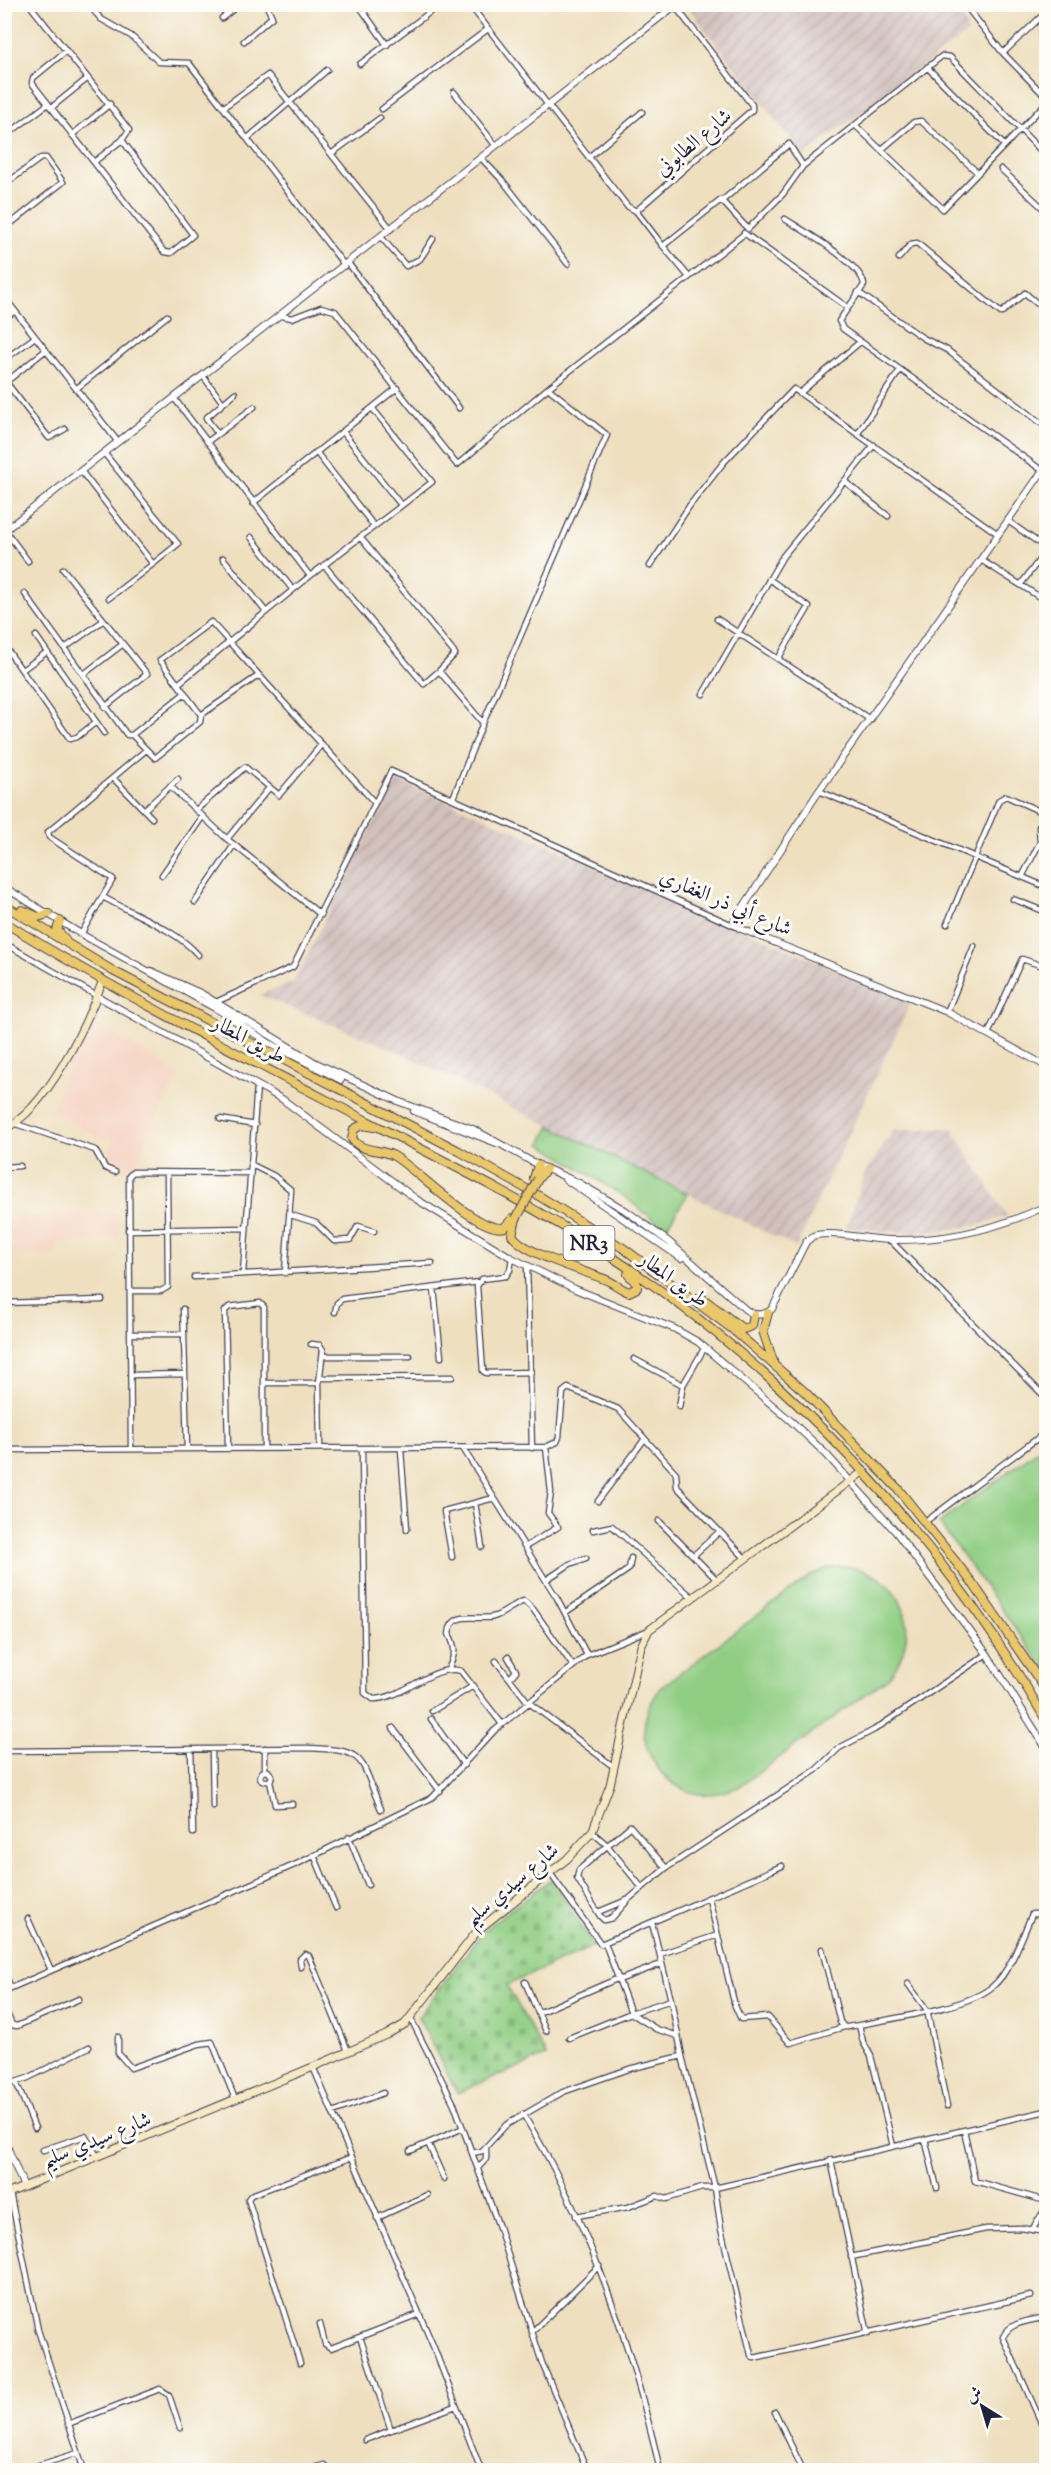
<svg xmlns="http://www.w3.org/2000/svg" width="1051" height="2475" font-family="'Sorts Mill Goudy',Amiri,serif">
<defs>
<pattern id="industrial-furrows" width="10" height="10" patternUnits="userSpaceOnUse" patternTransform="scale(1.5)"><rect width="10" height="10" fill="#d1c0bc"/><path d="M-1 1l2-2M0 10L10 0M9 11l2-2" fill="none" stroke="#b3a5a2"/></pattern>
<pattern id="cemetery-stones" width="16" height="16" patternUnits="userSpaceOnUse" patternTransform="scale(1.5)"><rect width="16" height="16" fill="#90ce83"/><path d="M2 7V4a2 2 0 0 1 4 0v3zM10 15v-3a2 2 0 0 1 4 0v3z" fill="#7cb172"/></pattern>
</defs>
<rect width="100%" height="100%" fill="#fdfcf7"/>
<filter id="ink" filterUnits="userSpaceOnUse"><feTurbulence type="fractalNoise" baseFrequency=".0167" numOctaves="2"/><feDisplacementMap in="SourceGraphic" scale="12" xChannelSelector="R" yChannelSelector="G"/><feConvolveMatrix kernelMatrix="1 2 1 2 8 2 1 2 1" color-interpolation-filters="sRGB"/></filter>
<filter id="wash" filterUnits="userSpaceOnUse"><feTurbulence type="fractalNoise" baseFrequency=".008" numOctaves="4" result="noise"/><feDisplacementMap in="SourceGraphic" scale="24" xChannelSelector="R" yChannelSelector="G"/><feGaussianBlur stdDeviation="1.35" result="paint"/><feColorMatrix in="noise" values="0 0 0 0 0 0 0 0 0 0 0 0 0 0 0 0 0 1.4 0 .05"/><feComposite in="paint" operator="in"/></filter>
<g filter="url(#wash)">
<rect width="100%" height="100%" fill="#eedfbe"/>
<path fill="#f5d3c1" d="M92 1020 179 1075 145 1141 135 1171 107 1167 113 1139 99 1138 51 1111 72 1057Z
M118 1213 119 1238 57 1243 56 1254 5 1255V1217Z"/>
<path fill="url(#industrial-furrows)" d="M696 5H958L968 32 804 156 690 10Z
M395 779 911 1002 796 1247 395 1050 259 995 294 982Z
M952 1128 1007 1216 979 1225 926 1233 886 1232 846 1227 866 1171 894 1130Z"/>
<path fill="#90ce83" stroke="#59785f" stroke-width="1.5" d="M550 1126 688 1194 665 1229 625 1197 541 1144Z
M1046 1444V1671L939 1523Z
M845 1566C905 1574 925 1632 888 1678L739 1787C726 1791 712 1796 698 1794 663 1788 635 1747 647 1713 650 1704 655 1696 660 1688L811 1575 828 1568Z"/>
<path fill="url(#cemetery-stones)" stroke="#59785f" stroke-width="1.5" d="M551 1879 594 1946 507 1985 546 2056 457 2093 418 2017 486 1928Z"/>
</g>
<g filter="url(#ink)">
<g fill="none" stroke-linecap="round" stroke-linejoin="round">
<defs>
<path id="minor" d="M29 4 129 130 122 140 94 162
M88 4 101 19 131 36 159 62 189 63 345 266
M179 4V5
M358 4 387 45
M469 4 627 206 636 211 663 246 721 200 748 229 783 194 803 166 942 56 950 57 1046 156
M968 4 969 10 1003 53 1046 97
M222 18 240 4
M244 41 272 17 266 4
M66 51 33 78 32 83 164 252 171 253 193 235 122 140
M1003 53 1046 12
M360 64 441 4
M927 67 1004 145
M454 92 496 146
M224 107 268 75 391 229
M51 108 88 78
M382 109 488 29
M855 125 943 209 1046 103
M72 135 110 104
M4 137 48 104
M248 138 327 70
M881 150 914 122 921 121 978 173
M331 154 380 118
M589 157 642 112
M481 158 503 181 568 264
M1001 169 1046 211
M4 185 41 158H46L63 182 4 229
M723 200 789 144 803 166
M636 211 752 110V105L675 6
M785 219C802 230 863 264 864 285L839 321 843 329 1043 471
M744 233 847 307
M381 237 406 266 420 259 433 239
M663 246 689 277
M899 258 911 244 917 243 1001 313 1025 293 1046 311
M348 263 459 408
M858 292 923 338 947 350 1046 427
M4 297 118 442
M282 316 292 318 321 307 335 311 457 465 548 388
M4 319 15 311
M46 350 6 382 49 438 65 429
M4 360 35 337
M203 376 223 403
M76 389 167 316
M801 392 860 342
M174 398 310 576
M343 432 401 505
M858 433 900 370
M218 434 206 418 235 393
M207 442 254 407
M316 452 374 526
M104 453 178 544 153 564
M81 471 153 564 109 598
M844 481 888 516
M253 503 397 388
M1008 521 1046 548
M5 530 28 561
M251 537 293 590
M360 537 455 654 439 671 483 723 453 798
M223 558 266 612
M981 560 1046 601
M324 565 424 684 439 671
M650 566 690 505 724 462 794 389 998 534
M63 569 147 674 105 707
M769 579 809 607 778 659
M1021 584 1046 551
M25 594 127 735H132L155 758 200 722 201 715 258 676
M717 619 871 720
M36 636 104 733
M4 645 70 739 77 737 96 722
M65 648 104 620
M22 670 47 652
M84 674 123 644
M178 684 310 576 432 482 373 409
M703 694 783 556 874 445
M201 715 160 660 211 622 374 802
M483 723 607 435 548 388 744 234
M132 735 185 693
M113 778 152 818
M170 786 227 839 321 915
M819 791 1046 887
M144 810 178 779
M196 810 245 767 279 795 322 744
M227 839 269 788
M162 875 203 816
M1022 877 1040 842 1039 827 1046 816
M103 897C133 914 177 930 198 955
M1013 899 1046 912
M195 902 234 845
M947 924 999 800 1006 796 1046 814
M81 934 113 879 49 837 48 832 146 750
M4 943 97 996
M216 1002 293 967 391 771 739 928
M947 1012 974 946
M988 1034 1022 959 1046 967
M5 1055 6 1129
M220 1119 255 1125
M16 1124 95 1150 105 1168 115 1172
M252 1165 274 1176 291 1190 285 1273
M4 1167 20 1166
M291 1215 316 1223 334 1241 350 1240 358 1226 374 1231
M128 1230 245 1228
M890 1240 1046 1398
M512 1258 510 1270 506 1276 482 1279 477 1286 483 1371 486 1373 531 1372
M527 1265 532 1448
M243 1273 257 1085
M194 1277 432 1263
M434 1288 441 1357
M130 1291H161L168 1287 167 1173
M4 1303 102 1300
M183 1309 184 1334
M335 1312 337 1303 342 1299 479 1282
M130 1334H184L185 1374
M311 1344 320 1345 323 1350 319 1383 320 1448
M323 1356H410
M634 1359 683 1385
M131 1375 185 1374 187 1449
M320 1378 452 1377
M265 1383H319
M679 1407 683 1385 705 1347
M131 1448 129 1176 133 1172 249 1173
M228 1448 225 1311 229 1307 260 1303 264 1307V1447
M362 1449 365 1693 373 1699C402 1700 435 1662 461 1671L502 1724
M4 1450 546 1447 557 1442 559 1437 563 1392 568 1388 618 1409 676 1473 677 1487 745 1558
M401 1450 407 1529
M464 1450 557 1598 587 1655
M598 1501 644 1440
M475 1503 482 1547
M659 1521 716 1579
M925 1522 1046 1432
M593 1530 612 1526 692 1597
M525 1547 558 1527 548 1513 551 1492 546 1447
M694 1555 719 1532
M452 1557 444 1511 494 1498
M546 1580 570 1564 586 1558
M566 1612 629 1569 631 1558
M508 1657 516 1671 510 1678
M496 1661 528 1702 614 1767
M448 1670C455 1654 457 1649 449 1634 451 1609 478 1621 493 1617 505 1614 513 1604 524 1601L533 1609 573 1666
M432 1711 473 1686
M431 1719 464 1765
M393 1728 440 1791
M265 1748V1770
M191 1749 193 1833
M212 1749 213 1807
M4 1751 308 1748C369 1750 359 1758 381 1809
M270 1781H262L260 1777 262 1772 268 1771 272 1776 270 1781 275 1805 292 1804
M592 1832 606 1844 642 1888
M349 1837 368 1885
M314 1855 336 1908
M666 1868 630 1826 579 1870 577 1878 600 1916 604 1920 612 1918 630 1898 666 1868 816 1770 839 1748 874 1730 987 1654
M550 1873 601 1944 782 1866
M709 1899 735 2006 741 2019 768 2017 790 2043 844 2027
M598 1912 627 1900
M28 1919 51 1970
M605 1943 631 2013 671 2000 652 1923
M822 1949 840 2022 844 2027H848C882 2020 968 2009 993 1986 1010 1972 1023 1935 1032 1914H1046
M660 1954 718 1935
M301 1967 300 1959 305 1954 309 1956 348 2051
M4 1972 11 1988
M619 1980 661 1964
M525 1982 546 2031
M908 1984 927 2010 947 2106
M4 1991 299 1863 433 1797 494 1731 587 1655 649 1630
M4 2007 12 2025 17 2026 79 1999
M538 2013 619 1978
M411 2019 454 2104 499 2227 542 2363 587 2470
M859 2025 863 2042 871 2056 893 2146
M118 2037V2053L131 2068 199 2044 212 2042 235 2099
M569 2038 631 2013 656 2029 678 2036
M313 2067 434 2348 481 2470
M16 2082 35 2128
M4 2086 28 2078 89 2047
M333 2112 383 2093
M523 2114C590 2223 632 2346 660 2470
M964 2130 975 2181 1046 2201
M925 2139 937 2188
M428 2143 444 2179
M43 2150 85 2136 97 2156
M410 2151 463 2128
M472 2153 482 2151 506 2125 563 2092 629 2069 682 2056
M831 2160 868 2334
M478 2168 486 2159V2148
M10 2193 38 2330 84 2470
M576 2216 628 2207 657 2196 666 2199 702 2188H715L682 2056 671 2000
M377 2218 427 2195
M1032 2230 1046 2208
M851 2257 986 2229 1021 2228 1046 2232
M1031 2296 754 2358 751 2355 721 2229 715 2188 1046 2111
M320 2324 325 2344 331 2348 419 2314
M532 2332 599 2266
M360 2337 391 2430 365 2440
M300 2363 248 2199 251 2195 352 2157
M775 2412 803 2470
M1041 2422 1003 2337C1010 2321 1031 2321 1046 2317
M68 2424 160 2389 169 2395 180 2428
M391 2430 456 2406
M33 2467 78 2453
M310 2469 324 2465 328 2470"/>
<path id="tertiary" d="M1046 466 819 791 735 920 739 928 947 1012 1046 1066
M4 531 677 4
M4 887 81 934 220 1011 269 1043 341 1080
M151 971 202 994 316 1063 400 1102 473 1129 538 1165 579 1183 625 1210 669 1242 746 1310C755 1316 764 1316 772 1309L806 1242 813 1236C831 1230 870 1240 890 1240 944 1241 998 1229 1046 1206
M97 996 282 1099 416 1199 512 1258 575 1289 675 1329 698 1342 791 1421 826 1454 896 1532 987 1654 1046 1748
M414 1111 499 1144
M565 1179 681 1258
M4 2139 24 2187"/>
<path id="secondary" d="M4 1129C47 1110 87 1023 103 980
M4 2195 313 2067 386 2035 405 2024 478 1930 567 1859 592 1832 610 1785 641 1646 649 1630 864 1471"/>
<path id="trunk" d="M4 905 113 971 459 1151 539 1196 623 1248 731 1328 805 1392 899 1490 974 1585 1046 1690
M22 910 38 917 49 914
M60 921 57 930 65 939
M4 922C122 995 246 1058 369 1122 450 1164 532 1205 609 1255 788 1372 939 1535 1046 1720
M374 1127 362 1125 354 1129 352 1139C362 1153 380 1148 394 1156 416 1169 481 1236 505 1227L513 1218
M534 1178 538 1165
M538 1179 546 1169
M516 1219 512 1235C525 1254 582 1270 604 1279 613 1282 620 1289 629 1292L637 1288V1284L628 1274
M690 1298H702L743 1329 752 1326 754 1315
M768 1313 763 1331 773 1361"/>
</defs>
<use href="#minor" stroke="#413e4f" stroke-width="7"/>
<use href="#tertiary" stroke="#413e4f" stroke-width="8"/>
<use href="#secondary" stroke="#413e4f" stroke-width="9"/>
<use href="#trunk" stroke="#413e4f" stroke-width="10"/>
<use href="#minor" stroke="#fff" stroke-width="4.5"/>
<use href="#tertiary" stroke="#fff" stroke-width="6"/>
<use href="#secondary" stroke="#f7e9c3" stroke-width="7"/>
<use href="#trunk" stroke="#eac769" stroke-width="8"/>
<defs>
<path id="trunk-bridge" d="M516 1219 538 1179"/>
</defs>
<use href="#trunk-bridge" stroke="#413e4f" stroke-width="10" stroke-linecap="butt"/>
<use href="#trunk-bridge" stroke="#eac769" stroke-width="8"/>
</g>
</g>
<g text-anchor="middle" stroke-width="6" stroke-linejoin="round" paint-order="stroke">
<rect fill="#fdfcf7" stroke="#646373" stroke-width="1.5" x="563.5" y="1226" width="51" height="34" rx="4.5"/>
<g font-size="20" font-weight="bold" fill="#22223b">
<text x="589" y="1250">NR3</text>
</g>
<g font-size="21" fill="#22223b" stroke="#fdfcf7">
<text transform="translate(693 142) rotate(-40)" y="7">شارع الطابوني</text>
<text transform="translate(726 902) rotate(23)" y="7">شارع أبي ذر الغفاري</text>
<text transform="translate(249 1039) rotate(28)" y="7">طريق المطار</text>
<text transform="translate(674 1279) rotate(36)" y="7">طريق المطار</text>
<text transform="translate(511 1884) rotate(-40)" y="7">شارع سيدي سليم</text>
<text transform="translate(96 2139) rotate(-22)" y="7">شارع سيدي سليم</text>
</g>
</g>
<rect width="1051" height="2475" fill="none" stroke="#fdfcf7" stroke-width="24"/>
<g transform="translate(982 2406) rotate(323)" stroke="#fdfcf7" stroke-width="4.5" paint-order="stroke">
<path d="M0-4.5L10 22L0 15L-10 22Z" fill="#22223b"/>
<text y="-9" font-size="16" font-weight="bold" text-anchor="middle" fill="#22223b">ش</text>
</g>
</svg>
